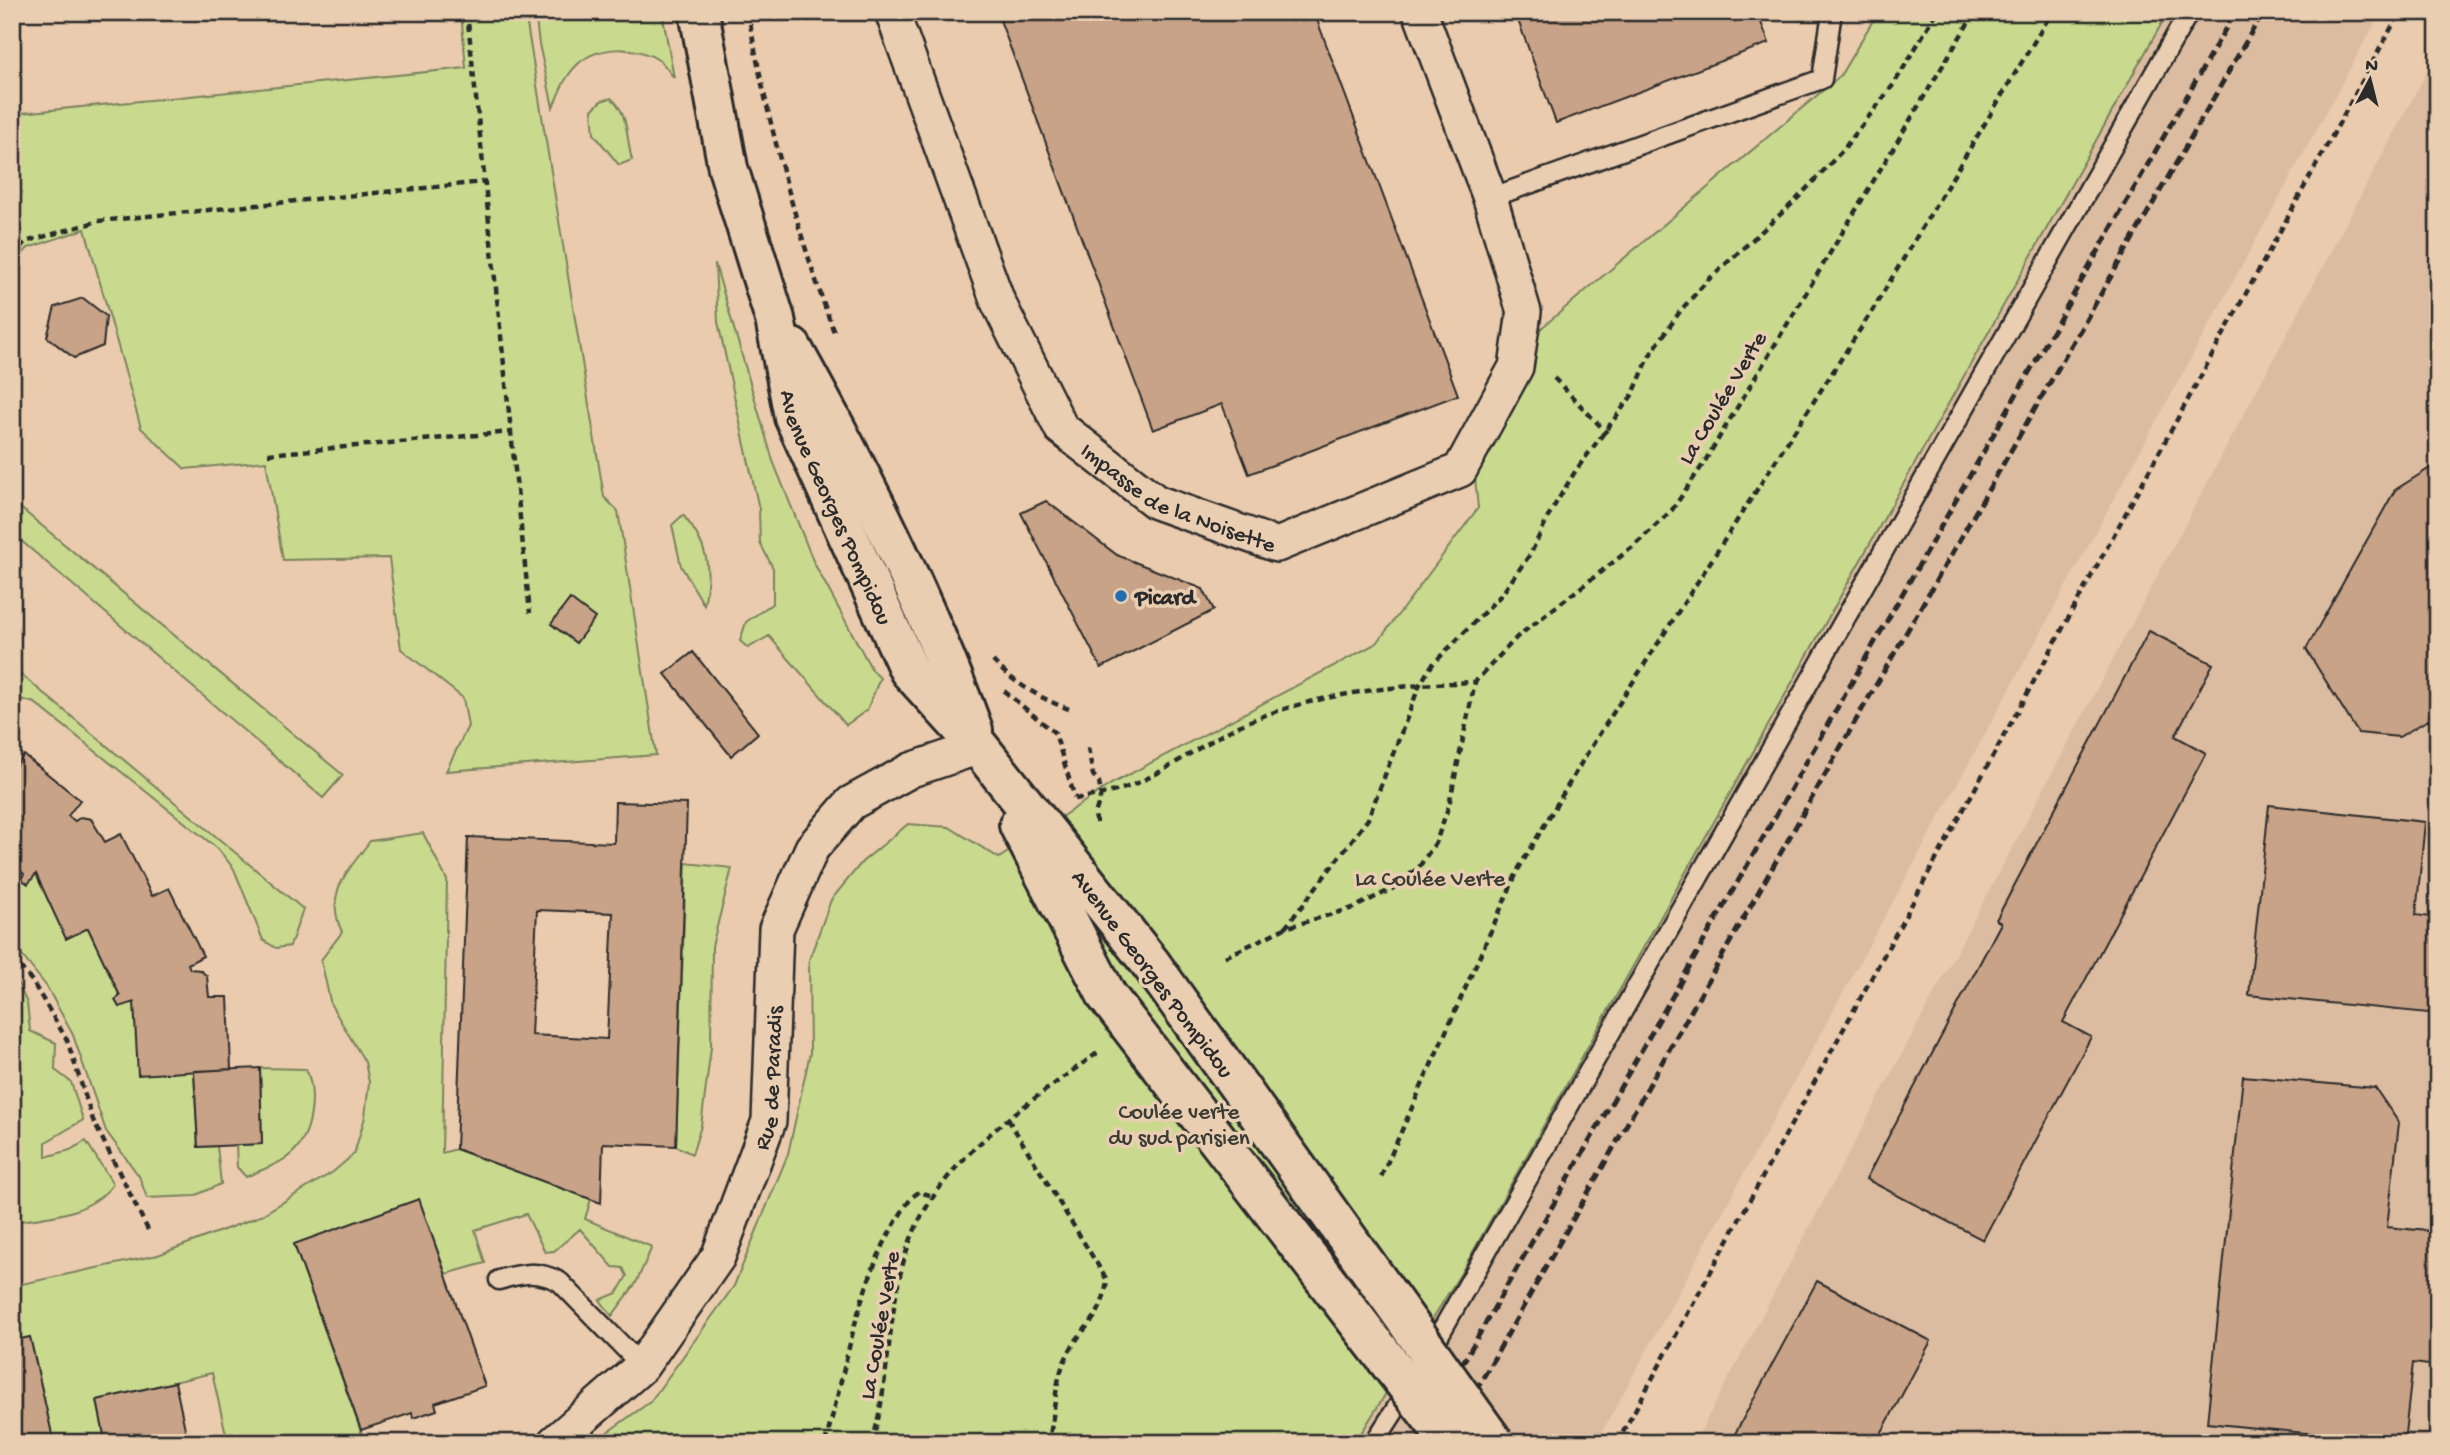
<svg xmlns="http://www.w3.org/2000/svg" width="2450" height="1455" font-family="'Gochi Hand',sans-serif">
<rect width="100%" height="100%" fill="#eacbad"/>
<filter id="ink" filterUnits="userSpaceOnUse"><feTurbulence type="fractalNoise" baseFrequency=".0143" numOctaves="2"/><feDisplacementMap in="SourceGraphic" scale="14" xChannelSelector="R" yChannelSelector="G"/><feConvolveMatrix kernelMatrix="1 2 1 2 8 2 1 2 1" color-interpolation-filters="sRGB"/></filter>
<g filter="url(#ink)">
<path fill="#dcbca0" d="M2168 12H2381L1596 1443H1355L1461 1273Z
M2438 51V1443H1694Z"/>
<path fill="#c9da8f" stroke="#7a825d" stroke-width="2" d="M461 12H525L604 497 618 511 656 755 446 771 468 726 463 698 401 649 389 558 283 560 266 461 185 469 141 428 85 229 28 248 12 266V114L466 68Z
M535 12H662L674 78C670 73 665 65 660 61 637 45 598 45 578 64 565 76 560 91 553 107L539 44Z
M1878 12H2168L1461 1273 1355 1443H592L650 1402 734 1286 788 1154 810 1053 809 960 831 900 862 862 908 824 949 827 999 858 1111 784 1377 643 1478 508 1475 478 1533 335 1840 76Z
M611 98C629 112 626 139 632 160L619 165 594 134 592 110 601 101Z
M715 264 773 461 814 563 872 670 880 678 867 710 846 725 769 636 748 648 740 641 746 622 773 603V568L760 543 759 509 718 322Z
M12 501 343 775 323 798 12 533Z
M683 515C708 545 712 567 704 605L681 566 672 525Z
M12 667 303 909 290 946 276 948 263 940 234 869 218 849 35 703 12 697Z
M423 833 447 880 442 1153 456 1149 591 1199 585 1219 652 1247 636 1283 612 1316 600 1300 617 1293 627 1276 623 1268 613 1267 580 1229 554 1251 545 1252 526 1214 475 1230 485 1263 446 1274 419 1199 294 1244 365 1443H228L212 1373 97 1400 105 1440 54 1443 30 1337 12 1341V1286L158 1255 260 1216 333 1172 354 1154 365 1117 369 1082 365 1062 331 1005 321 960 342 932C324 892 347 873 370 841Z
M686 863 732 868 712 946 711 1047 701 1126 692 1154 676 1146Z
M12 864 24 874 22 879 28 883 36 874 66 938 88 928 120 996 115 1000 119 1007 134 1002 194 1071 198 1147 217 1146 221 1184 194 1196 147 1198 139 1176 106 1131 73 1035 47 987 12 943Z
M12 971 27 1003 30 1031 56 1043 55 1070 71 1082 83 1120 46 1142V1157L70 1150 86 1141 113 1184C90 1215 48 1217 12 1222Z
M260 1068 306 1069C317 1094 313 1136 290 1155 279 1165 260 1170 246 1177L237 1167 236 1145 262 1144Z"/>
<path fill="#c9a388" stroke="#2b2b2b" stroke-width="2" fill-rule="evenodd" d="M997 12H1314L1458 395 1249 474 1222 404 1153 430Z
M1515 12H1757L1769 43 1556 123Z
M83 298 106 316 103 346 74 358 47 337 55 307Z
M2438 463V735L2428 720 2399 737 2358 733 2306 649 2395 490Z
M1046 501 1117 555 1203 589 1214 610 1101 668 1021 513Z
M570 599 595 618 576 643 551 624Z
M2149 631 2213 664 2175 736 2206 753 2063 1022 2091 1037 1983 1240 1866 1179 2001 923 1996 920Z
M693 652 758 733 731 756 665 674Z
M24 755 80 800 68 816 75 821 81 817 91 819 105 842 121 834 152 896 169 888 203 956 188 964 190 969 200 970 207 976 209 997H228L231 1069 138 1075 134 1002 119 1007 115 1000 120 996 88 928 66 939 36 874 28 884 21 879 24 874 12 864V770Z
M615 802 687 804 676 1146 603 1143 601 1203 456 1149 468 837 614 843ZM537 910 613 913 607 1039 531 1035Z
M2269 805 2425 822 2416 915 2438 918V1014L2249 995Z
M260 1068 262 1144 198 1147 194 1071Z
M2243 1076 2375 1088 2399 1123 2387 1227 2438 1232V1366L2413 1363 2404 1443 2207 1423Z
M419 1199 485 1386 435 1403 437 1410 413 1418 412 1413 361 1430 294 1244Z
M1817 1281 1931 1341 1876 1443H1730Z
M30 1337 54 1443H12V1341Z
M175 1382 188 1443H93L105 1440 97 1400Z"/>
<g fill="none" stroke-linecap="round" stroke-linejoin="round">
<defs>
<path id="lane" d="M1490 198 1822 79 1832 12
M499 1280C522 1273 538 1270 560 1282L642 1366
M1429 1353 2189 12
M1374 1443 1410 1387"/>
<g id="street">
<path id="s1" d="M892 12 998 302 1061 428 1156 502 1277 545 1460 470 1516 367 1524 312 1490 198 1420 12"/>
<path id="s2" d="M554 1443 642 1366 718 1257 769 1121 776 929 812 848 851 803 911 770 979 747"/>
</g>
<g id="secondary">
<path id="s3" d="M699 12 728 168 775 319 794 417 909 670 979 747 1151 964"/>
<path d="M792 348C861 472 924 597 973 730"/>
<path d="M1019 825 1107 996"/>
</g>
</defs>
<use href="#lane" stroke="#2b2b2b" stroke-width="23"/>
<use href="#street" stroke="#2b2b2b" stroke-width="38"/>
<use href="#secondary" stroke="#2b2b2b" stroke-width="44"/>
<path stroke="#2b2b2b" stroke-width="4.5" stroke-dasharray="7 5" stroke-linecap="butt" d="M467 12 530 613
M748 12C767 121 796 228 834 332
M12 257 25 242 99 221 484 182
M1554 378 1607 433
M268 454 511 432
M993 661C1012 682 1043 700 1069 709
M1004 691 1055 733 1075 798
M1088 748 1093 775 1099 782 1101 795 1095 814 1097 827
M1075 799C1091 796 1107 794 1122 789 1169 773 1208 737 1255 719 1325 692 1400 685 1475 682
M1285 928 1368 819 1420 684 1432 665 1502 594 1531 553 1550 513 1576 470 1633 394 1650 355 1681 310 1708 280 1794 202 1842 151 1894 84 1937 12
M12 957 32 981 67 1040 93 1120 149 1232
M1225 957 1285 928 1353 908 1392 889 1419 867 1436 842 1449 805 1475 682 1517 637 1634 546 1672 510 1702 466 1975 12
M1008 1119 1107 1280C1101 1325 1084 1321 1067 1356 1053 1383 1056 1414 1048 1443
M1381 1177 1519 868 1586 755 1872 311 2052 12
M825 1443C851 1354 856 1275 912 1197L919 1192 933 1196
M872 1443C890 1381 887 1319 904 1260 930 1163 1024 1107 1100 1051
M1617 1443 2400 12"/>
<use href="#lane" stroke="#eaceb1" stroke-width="18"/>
<use href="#street" stroke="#eaceb1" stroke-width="33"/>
<use href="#secondary" stroke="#eaceb1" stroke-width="38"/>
<path stroke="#2b2b2b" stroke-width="5" stroke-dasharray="10 5" stroke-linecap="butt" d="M1417 1443 2235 12
M1446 1443 1864 706 2263 12"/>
<defs>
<path id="secondary-bridge" d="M1151 964 1494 1443
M1107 996 1451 1443"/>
</defs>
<use href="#secondary-bridge" stroke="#2b2b2b" stroke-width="44" stroke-linecap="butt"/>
<use href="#secondary-bridge" stroke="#eaceb1" stroke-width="38"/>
</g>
</g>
<circle fill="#1f6fb2" stroke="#eaceb1" stroke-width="2.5" cx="1121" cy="596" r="7"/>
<g text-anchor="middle" stroke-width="7" stroke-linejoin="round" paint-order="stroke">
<g font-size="23" fill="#2b2b2b" stroke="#eaceb1">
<text transform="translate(1721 397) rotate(-59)" y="8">La Coulée Verte</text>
<text dy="8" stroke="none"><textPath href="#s1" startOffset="588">Impasse de la Noisette</textPath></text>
<text dy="8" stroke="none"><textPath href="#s3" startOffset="516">Avenue Georges Pompidou</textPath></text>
<text transform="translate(1154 973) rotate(53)" y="8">Avenue Georges Pompidou</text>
<text dy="8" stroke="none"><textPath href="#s2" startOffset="438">Rue de Paradis</textPath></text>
<text transform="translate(878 1325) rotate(-80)" y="8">La Coulée Verte</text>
</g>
<g font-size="23" font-weight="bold" fill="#2b2b2b" stroke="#eaceb1" text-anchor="start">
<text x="1135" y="604">Picard</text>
</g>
<g font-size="23" fill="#3b3c35" stroke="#eaceb1">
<text x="1430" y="885">La Coulée Verte</text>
<text x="1179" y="1118">Coulée verte<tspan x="1179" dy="26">du sud parisien</tspan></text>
</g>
</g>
<rect width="2450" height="1455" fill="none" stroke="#eaceb1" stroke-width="42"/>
<rect x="21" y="21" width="2408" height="1413" fill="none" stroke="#2b2b2b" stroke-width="2.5" filter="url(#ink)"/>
<g transform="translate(2370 80) rotate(7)" stroke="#eaceb1" stroke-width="5" paint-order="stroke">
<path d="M0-5L12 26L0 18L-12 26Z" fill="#2b2b2b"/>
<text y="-10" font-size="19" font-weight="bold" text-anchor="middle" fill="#2b2b2b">N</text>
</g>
</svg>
